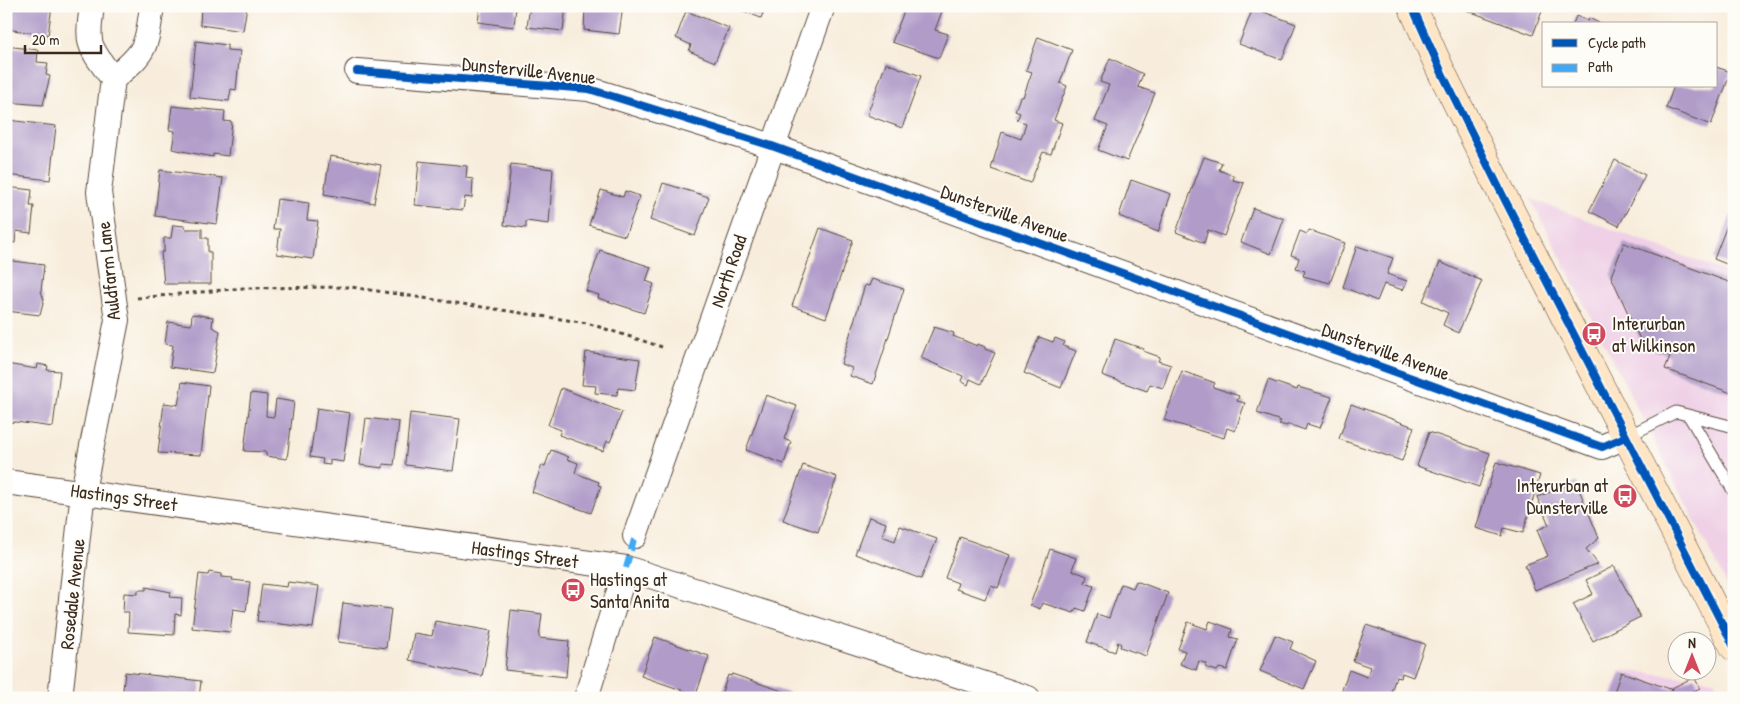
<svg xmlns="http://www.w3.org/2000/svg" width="1740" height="704" font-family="'Patrick Hand',sans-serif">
<rect width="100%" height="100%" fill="#fdfcf7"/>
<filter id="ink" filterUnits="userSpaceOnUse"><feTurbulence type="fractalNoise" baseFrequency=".02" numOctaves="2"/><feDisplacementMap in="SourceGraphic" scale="10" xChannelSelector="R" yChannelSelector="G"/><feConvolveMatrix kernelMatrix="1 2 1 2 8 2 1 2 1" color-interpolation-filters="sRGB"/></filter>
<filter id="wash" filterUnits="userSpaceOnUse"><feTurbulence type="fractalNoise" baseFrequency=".0096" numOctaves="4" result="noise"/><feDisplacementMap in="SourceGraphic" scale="20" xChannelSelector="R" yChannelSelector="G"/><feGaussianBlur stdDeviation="1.12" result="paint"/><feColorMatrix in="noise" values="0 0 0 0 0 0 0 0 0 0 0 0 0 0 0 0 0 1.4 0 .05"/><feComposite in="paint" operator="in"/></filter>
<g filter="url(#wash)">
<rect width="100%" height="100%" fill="#f8eddc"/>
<path fill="#efd0e6" d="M1531 199 1734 275V598Z
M1620 670 1714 680 1724 698H1610Z"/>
<g id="blocks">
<path fill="#b19cc9" d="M6 6H52L48 35 6 29Z
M201 6H247L243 31 200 25Z
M480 6H516L514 27 478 22Z
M530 6H566L563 31 527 27Z
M585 6H623L619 34 584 30Z
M730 6H766L761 18Z
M906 6H944L935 30 948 34 939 58 892 42Z
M1467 6H1544L1533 35 1466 10Z
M1253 8 1296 24 1282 60 1239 44Z
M686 11 729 28 715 62 689 51 691 45 676 38Z
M1576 16 1588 21 1589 18 1601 24H1573Z
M1038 37 1072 50 1060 83 1067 86 1054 120 1062 123 1051 154 1043 152 1030 183 991 169 1002 132 1021 139 1026 123 1017 120 1020 113 1015 111 1020 97H1023L1032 72 1026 70Z
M196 41 227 45V50L240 51 236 90 231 89 229 101 190 97Z
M6 46 38 50 37 62 48 63 46 75 50 76 43 105 6 102Z
M1110 58 1143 74 1138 87 1155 93 1127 161 1098 150 1108 126 1095 121 1109 85 1100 82Z
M886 63 921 76 902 128 867 115Z
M1716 67 1731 72 1711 125 1666 108 1674 86H1716Z
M172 106 225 111 224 121 232 122 228 156 213 154V157L172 149 175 131 169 130Z
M8 120 56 126 50 180 6 175Z
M330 156 381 165 374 203 324 194Z
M1204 157 1222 163 1219 170 1234 176 1233 180 1244 183 1224 236 1208 230 1204 243 1176 232Z
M1615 160 1645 175 1619 226 1589 211Z
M419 161 467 166 466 178 473 179 472 198 465 197 463 210 415 205Z
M511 164 553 169 549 224 526 221V228L504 225Z
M160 170 223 178 217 224 155 216Z
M1131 180 1171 194 1158 232 1119 216Z
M663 183 709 197 695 236 650 220Z
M6 187 32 190 30 206H34L31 233 16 231 15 243 6 242Z
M601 190 623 197 625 191 640 196 625 236 589 225Z
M277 199 309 203 307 220 318 221 313 259 277 254 280 229H273Z
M1253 208 1284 219 1271 254 1241 242Z
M1731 215H1734V267L1714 259Z
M173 225 185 226V229H202V238H208V252H211V284H164L161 252H164V238H171Z
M820 228 853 240 826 318 792 306Z
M1309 230 1345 243 1330 283 1303 276 1305 271 1296 268 1299 258 1291 255 1300 231 1307 234Z
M1624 243 1734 284V394L1665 369 1670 356 1643 346 1611 276Z
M1357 246 1393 258 1387 274 1407 281 1403 290 1384 284 1377 301 1343 287Z
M600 250 651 267 646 281 654 284 644 313 598 298 599 295 586 291Z
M6 260 44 265 41 291 44 300 40 315 6 311Z
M1440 262 1482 281 1458 333 1443 325 1448 313 1423 301Z
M872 279 904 289 873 384 850 376 852 368 841 364 865 285 869 286Z
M192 314 213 317 212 327 220 331 213 373 170 367 173 345 165 344 168 322 191 325Z
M934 327 954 333 953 336 977 346 978 344 985 347V349L995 353 981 384 970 379 968 385 961 381 963 376 921 358Z
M1039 337 1053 342 1055 338 1065 342 1063 346 1076 351 1061 388 1024 373Z
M1115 339 1144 349 1143 351 1160 357 1158 361 1171 365 1163 388 1150 384 1147 391 1102 375Z
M586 352 640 359 635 390 618 388 617 395 595 393 596 386 582 385Z
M6 364 37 369 38 364 48 366 47 370 60 371 53 427 16 422 6 423Z
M1182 371 1215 383 1213 387 1239 396 1237 401 1245 403 1235 431 1227 428 1224 438 1164 420Z
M1268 380 1297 390 1298 387 1332 397 1320 428 1307 424 1305 430 1288 424 1287 426 1279 424 1281 421 1257 413Z
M182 382 209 386 201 455 158 453 164 403 178 405Z
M561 388 622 412 610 442 607 441 603 451 559 435 561 430 548 425Z
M251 393 267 395 266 416 274 417 276 399 294 402 287 459 266 456V452L244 451Z
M766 395 797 406 784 439 791 442 784 464 746 450Z
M1351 404 1414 427 1402 461 1339 439Z
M317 408 350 413 343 462 330 460V465L322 464 323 459 310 457Z
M410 413 460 419 453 471 406 465 405 463Z
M366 418 399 422 394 465 383 464V468L360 465Z
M1429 432 1490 453 1479 487 1417 466Z
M551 450 569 457 567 459 578 463 575 473 599 482 598 485 601 486 591 513 532 492 542 465 545 466Z
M1496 462 1540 475 1523 533 1504 528 1502 536 1476 528Z
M803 465 837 477 818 532 783 520Z
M1576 482 1599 538 1586 549 1598 564 1535 590 1525 565 1548 556 1537 530 1549 525 1537 497Z
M869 517 886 523 882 536 895 541 900 526 937 539 921 579 855 554Z
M960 537 1010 555 998 588 991 585 985 599 956 589 958 583 945 578Z
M1050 549 1076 558 1072 570 1087 576 1085 583 1094 586 1085 611 1076 608 1074 613 1042 603 1040 609 1030 605Z
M1614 566 1640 617 1593 641 1573 604 1593 594 1586 580Z
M209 572 221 574V577L233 578 232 580 250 582 246 611 233 609 230 632 192 628 199 574 208 575Z
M1136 581 1168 593 1146 656 1120 647 1121 644 1118 642 1115 652 1087 642 1097 614 1109 618 1121 584 1133 588Z
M288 582 319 586 313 628 257 621 262 584 287 587Z
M146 587 171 592 170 597 182 598 181 615 175 614 174 635 128 632 129 612H123L124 593 138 594V590H146Z
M343 603 391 609 386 648 338 642Z
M511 610 542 614 539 638 569 641 566 677 505 670Z
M435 621 491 631 482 676 409 660 414 633 432 636Z
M1210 621 1232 629 1230 637 1238 639 1227 670 1219 668 1217 671 1205 667 1207 664 1199 661 1196 670 1180 664 1185 651 1178 649 1188 622 1207 629Z
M1366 625 1425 644 1413 677 1402 673 1401 678 1396 677 1389 698H1339L1349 670 1367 677 1370 667 1353 661Z
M1275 635 1293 642 1290 649 1316 661 1304 689 1260 671Z
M655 637 709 656 696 695 641 676Z
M125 672 201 681 199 698H122Z
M1621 672 1673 690 1672 688 1694 677 1700 688 1680 698 1676 695 1675 698H1612Z
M732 674 794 695 793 698H720L728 675 731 676Z"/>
</g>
</g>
<g filter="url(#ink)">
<use href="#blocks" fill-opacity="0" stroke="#57473a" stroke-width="1"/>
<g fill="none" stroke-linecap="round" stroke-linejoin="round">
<defs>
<path id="lane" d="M1689 416 1734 492
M1626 437 1676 412 1734 427"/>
<path id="street" d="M92 6C86 47 89 46 113 79
M357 71 589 89 772 146 1602 447 1625 437
M6 482 626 568 1028 698
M635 536 823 6
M60 698 83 491 117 320 99 192 113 79C147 51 146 48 152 6
M586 698 626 568"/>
<path id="secondary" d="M1412 6 1441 71 1506 202 1734 647"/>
</defs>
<use href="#lane" stroke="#57473a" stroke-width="13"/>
<use href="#street" stroke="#57473a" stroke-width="26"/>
<use href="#secondary" stroke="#57473a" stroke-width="29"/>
<path stroke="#57473a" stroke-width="3" stroke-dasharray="4 4" stroke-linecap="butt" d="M137 298 244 288 351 287 587 323 662 347"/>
<use href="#lane" stroke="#fff" stroke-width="11"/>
<use href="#street" stroke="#fff" stroke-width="24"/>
<use href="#secondary" stroke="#fde5c5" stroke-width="28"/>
<path stroke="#3fa9f5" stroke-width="6" stroke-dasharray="12 6" stroke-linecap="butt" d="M626 568 635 536"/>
<defs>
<path id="cycleway" d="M1412 6 1441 71 1506 202 1734 647
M357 71 589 89 772 146 1602 447 1625 437"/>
</defs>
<use href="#cycleway" stroke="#fdfcf7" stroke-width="11"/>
<use href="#cycleway" stroke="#0057b8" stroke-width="8"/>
</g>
</g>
<defs>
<symbol id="bus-disc" viewBox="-11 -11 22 22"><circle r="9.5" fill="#d1495b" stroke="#fdfcf7"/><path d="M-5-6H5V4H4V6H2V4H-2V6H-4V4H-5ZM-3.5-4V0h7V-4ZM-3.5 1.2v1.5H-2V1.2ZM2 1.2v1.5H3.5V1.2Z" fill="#fff"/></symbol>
</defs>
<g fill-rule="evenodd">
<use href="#bus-disc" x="1580" y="320" width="28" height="28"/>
<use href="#bus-disc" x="1611" y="482" width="28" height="28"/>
<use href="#bus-disc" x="559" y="576" width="28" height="28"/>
</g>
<g text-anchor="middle" stroke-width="4" stroke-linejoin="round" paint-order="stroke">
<g font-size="19" fill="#3b2a1e" stroke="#fdfcf7">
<text transform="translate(529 70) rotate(6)" y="7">Dunsterville Avenue</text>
<text transform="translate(1005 213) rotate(20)" y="7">Dunsterville Avenue</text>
<text transform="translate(108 271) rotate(-96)" y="7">Auldfarm Lane</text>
<text transform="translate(728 271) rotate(-71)" y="7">North Road</text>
<text transform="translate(1386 351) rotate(20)" y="7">Dunsterville Avenue</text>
<text transform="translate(124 497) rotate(8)" y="7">Hastings Street</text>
<text transform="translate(525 554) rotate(8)" y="7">Hastings Street</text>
<text transform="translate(72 594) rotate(-84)" y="7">Rosedale Avenue</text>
</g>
<g font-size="19" fill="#3b2a1e" stroke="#fdfcf7" text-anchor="start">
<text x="1612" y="330">Interurban<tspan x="1612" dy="22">at Wilkinson</tspan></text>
<text x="1608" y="492" text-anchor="end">Interurban at<tspan x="1608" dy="22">Dunsterville</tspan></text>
<text x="590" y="586">Hastings at<tspan x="590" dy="22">Santa Anita</tspan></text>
</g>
</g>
<rect width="1740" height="704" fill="none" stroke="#fdfcf7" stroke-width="25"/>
<rect x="1542" y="22" width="175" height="65" fill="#fdfcf7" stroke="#afa8a0"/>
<rect x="1552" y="39" width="25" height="8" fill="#0057b8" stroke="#afa8a0"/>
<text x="1588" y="48" font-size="15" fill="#3b2a1e">Cycle path</text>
<rect x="1552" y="64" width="25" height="8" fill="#3fa9f5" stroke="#afa8a0"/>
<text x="1588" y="72" font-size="15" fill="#3b2a1e">Path</text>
<g transform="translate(1692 656)"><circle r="24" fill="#fdfcf7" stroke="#afa8a0"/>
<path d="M0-4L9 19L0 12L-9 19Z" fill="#d1495b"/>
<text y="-8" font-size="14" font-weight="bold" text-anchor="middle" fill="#3b2a1e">N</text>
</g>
<path d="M25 45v8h76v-8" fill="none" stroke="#3b2a1e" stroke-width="2.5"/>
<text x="32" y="45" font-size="15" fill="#3b2a1e" stroke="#fdfcf7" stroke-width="4" paint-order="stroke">20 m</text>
</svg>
